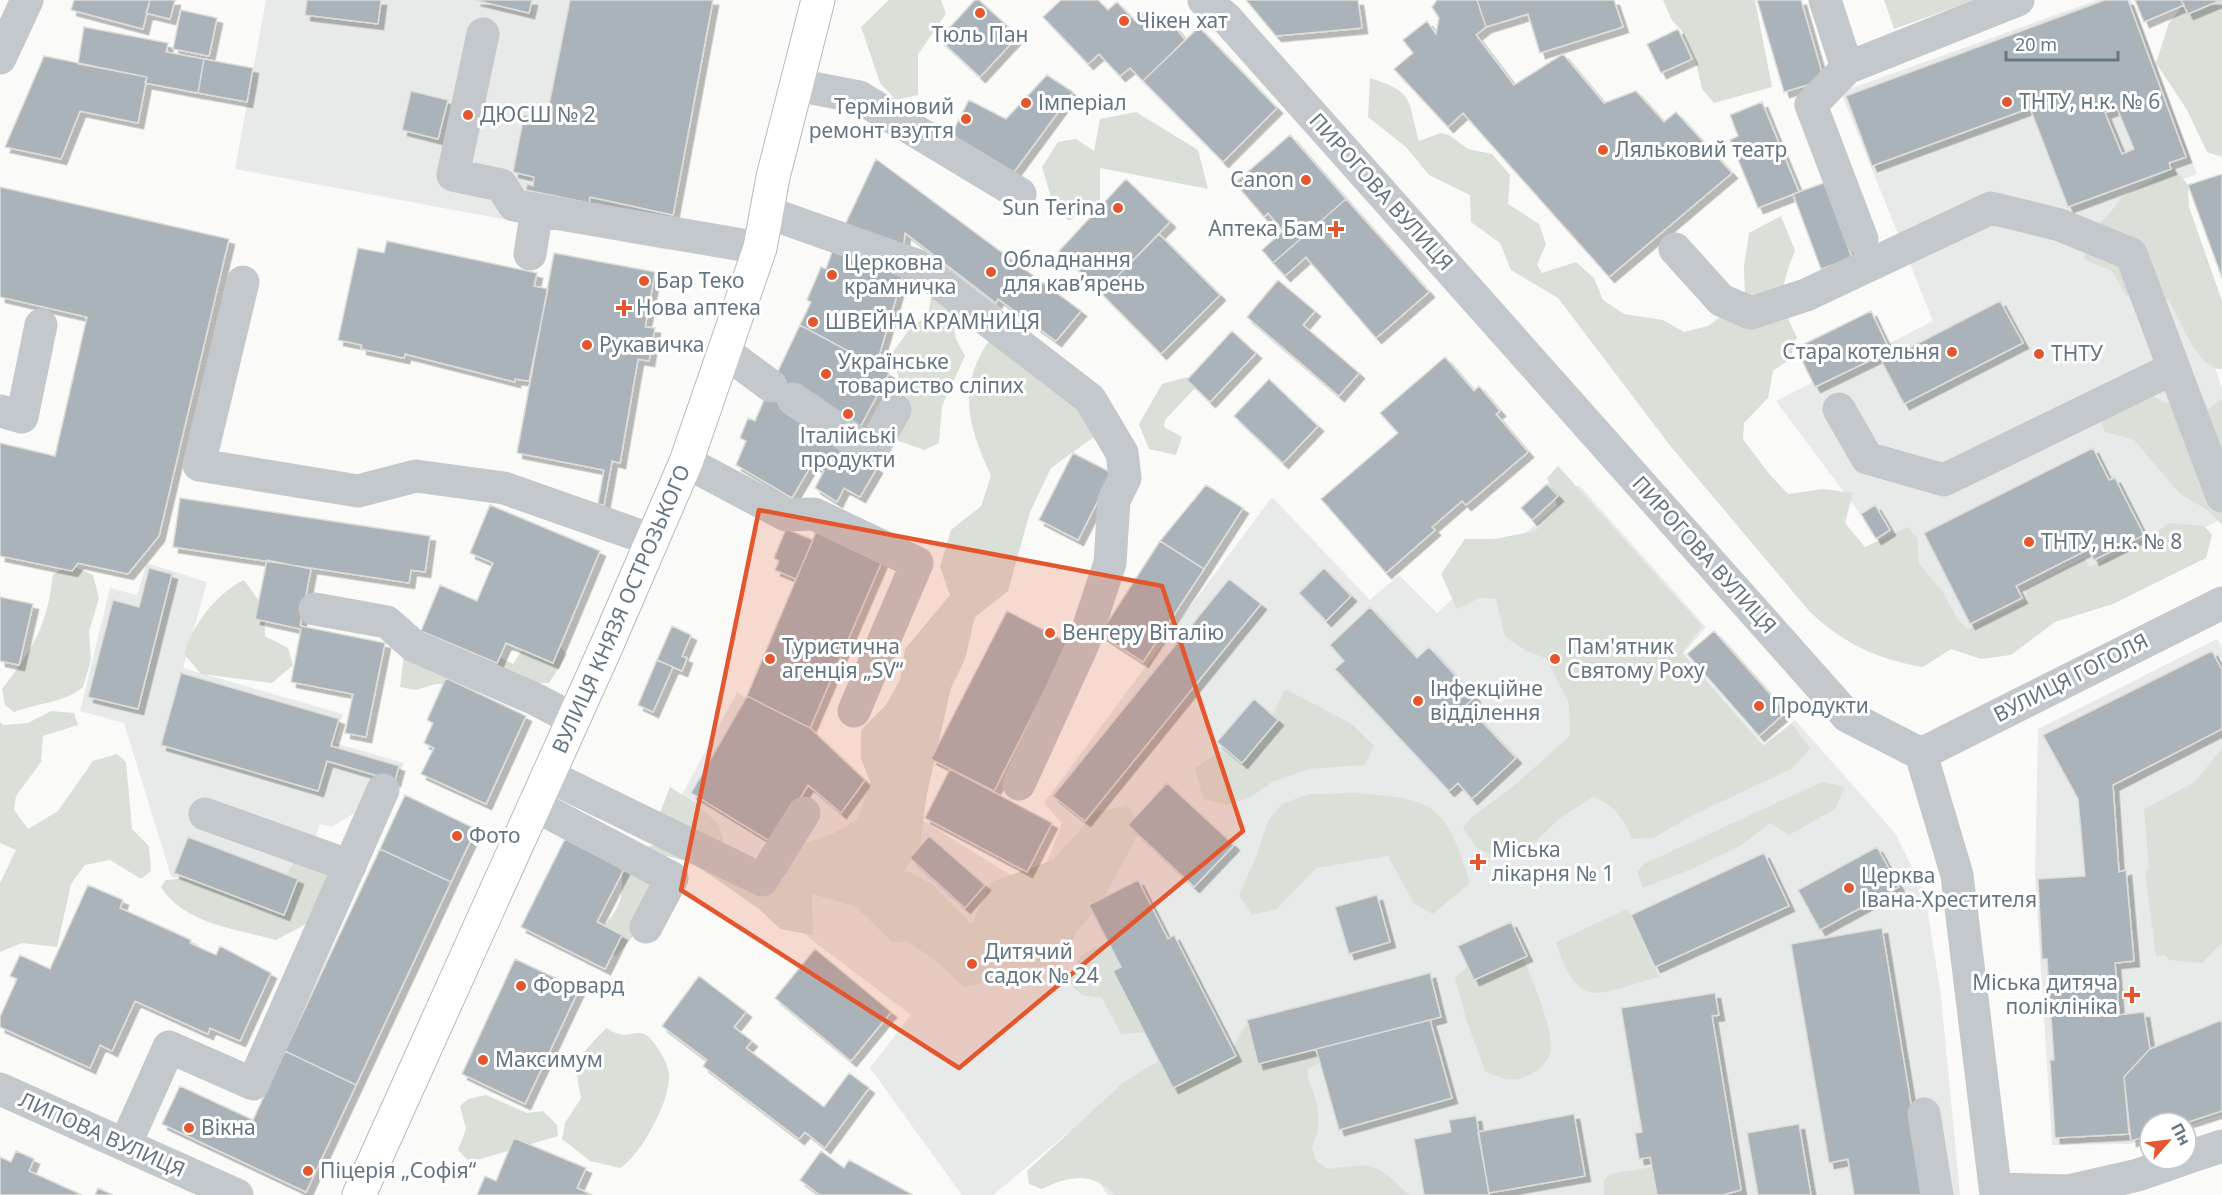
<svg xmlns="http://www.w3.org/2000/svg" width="2222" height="1195" font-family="'Noto Sans',sans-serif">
<defs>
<filter id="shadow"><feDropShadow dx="5.5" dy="5.5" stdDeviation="0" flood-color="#0004"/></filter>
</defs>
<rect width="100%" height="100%" fill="#fafaf8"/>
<path fill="#e8e9e9" d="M266 0H713L667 250 235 169Z
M2097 0H2131L2197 174 2153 190 2222 388V519L1961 649 1776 401 1933 321 1841 92Z
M1579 485 1706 627 1684 653 1764 744 1795 720 1895 833 1925 894 1941 996 1960 1195H1107L1070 1131 993 1195H962L870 1068 911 1015 664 828 737 692 884 796 1036 891 1062 823 1044 803 1272 497 1370 600 1399 575 1437 613Z
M147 563 207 582 183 668 343 714 335 743 404 763 394 790 331 827 320 824 285 918 171 876 124 723 80 711 110 588 137 595Z
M2217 639 2222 647V1114L2186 1126V1123H2150V1137L2131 1144 2052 1145 2035 876 2038 729Z"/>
<path fill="#dadfd7" d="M889 0H941L946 14 918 54V95L896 100 880 83 861 27Z
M1663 0H1755L1772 87 1714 103 1702 89 1696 62 1682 31 1672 20Z
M1884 0H1975L1894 29Z
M2187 0H2222V157L2207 152 2187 110 2156 63 2169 23Z
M1370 78C1416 93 1407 99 1419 141L1441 133 1449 135 1468 149 1492 154 1510 175 1508 204 1539 224 1546 244 1537 265 1542 273 1576 262 1594 278 1603 300 1624 314 1663 320 1684 332 1708 326 1745 298 1744 266 1749 233 1781 216 1795 251C1780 288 1778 301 1797 337L1790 359 1773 371 1768 398 1744 423 1743 439 1770 475 1788 494 1823 489 1853 493 1845 523 1865 547 1908 527 1917 538 1919 564 1942 591 1957 618 1967 629 2027 600 2025 589 2084 558 2090 567 2153 535 2169 523 2204 526 2212 535 2206 558 2113 604 2055 622 2011 655 1981 659 1951 649 1923 667C1877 659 1844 644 1810 612L1672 448 1558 298 1511 270 1500 243 1471 222 1470 195 1429 175 1406 147 1368 117Z
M1136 112 1198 150 1208 189 1100 168V199L1069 221 1053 204 1042 167 1058 142 1076 139 1094 151 1100 119Z
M2171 169 2179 174 2188 185 2189 207 2222 301V369C2199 371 2179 318 2169 300L2126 295 2112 271 2085 260 2084 244 2090 232 2110 213 2122 197Z
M932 293 950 301 956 339 965 356 942 406 939 443 924 450 885 436 889 398 901 384 891 355 908 331 928 314Z
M991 338 1043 368 1098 434 1051 468 1030 512 1008 591 975 617 965 659 951 688 926 798 920 848 903 873 907 871 932 884 972 924 991 882 1053 860 1096 812 1128 805 1141 829 1104 898 1076 933 1060 966 1012 968 994 981 964 987 937 962 907 941 893 943 856 907 812 894 813 935 780 929 758 908 691 862 667 856 677 883 617 955 595 957 589 942C622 905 624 908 621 857L639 847 666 844 659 815 670 787 697 804 719 825 727 854 748 864 784 858 806 843 834 833 858 819 868 789 872 787 861 758V730L886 705 900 680 905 649 950 595 940 567 951 530 981 506 991 476C968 426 956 386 991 338Z
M1188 377 1194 389 1165 420 1164 427 1182 437 1176 455 1149 449 1139 424 1162 384Z
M2138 386 2163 402 2206 411 2222 399V525L2206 509 2180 494 2134 440 2105 432 2100 419Z
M1558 466 1702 626 1682 653 1763 746 1792 724 1810 749 1791 769 1693 815 1653 838 1632 839C1623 818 1614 804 1593 797L1560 818 1527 850 1499 858 1477 848 1463 828 1473 816 1509 790 1570 736 1569 703 1546 658 1528 652 1505 637 1496 599 1479 598 1457 609 1441 574 1465 539H1495L1535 531 1558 508 1547 478Z
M68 564 93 575 99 598 89 632 91 660 83 687C64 703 37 703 14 712L5 705 2 689C33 649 47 626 53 575Z
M244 580 264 608 265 636 288 648 293 665 272 683 201 674 184 654C193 624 216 594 244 580Z
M553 638 567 655 549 683 436 684 415 690 400 687 404 654 472 659 487 650 513 664 527 642Z
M1285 689 1352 724 1374 746 1365 765 1308 769 1272 782 1251 797 1228 805 1203 799 1195 768 1271 718Z
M51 711 74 713 78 725 43 736 41 762 16 796 14 810 28 829 58 811 93 761 117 754 126 762 132 829 149 846 151 871 141 879 110 860 85 865 71 884 57 947 22 943 0 952V883L16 850 0 843V722L3 725 28 723Z
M2222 748V943L2202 963 2170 960 2164 955 2156 956 2145 872 2149 868 2144 809 2195 782Z
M1822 782 1845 787 1835 809 1789 835 1770 823 1740 846 1692 869 1643 888 1637 871 1644 864Z
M1356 793C1436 799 1446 805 1470 883L1433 914 1414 904 1388 856 1316 868 1277 909 1252 915 1239 895 1256 857 1268 821 1282 804 1309 794Z
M298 855 334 877 321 916 276 940C237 929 184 924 161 887L166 880 202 877 276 893Z
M1627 909 1659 977C1600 992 1578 1015 1556 942Z
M1106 943 1153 964 1166 1031 1121 1034 1102 998 1082 995 1068 981 1081 955Z
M1523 958C1531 977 1558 1038 1549 1056 1545 1065 1538 1070 1529 1075 1514 1083 1500 1079 1485 1071L1466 1019 1455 977 1468 967 1474 980Z
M1256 1021 1318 1036 1320 1063 1308 1069C1306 1079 1310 1082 1313 1091 1319 1110 1321 1129 1312 1147L1317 1162 1328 1169C1377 1163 1373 1161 1409 1195H1115C1091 1171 1070 1176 1042 1189L1029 1184 1027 1171 1124 1082 1146 1068 1168 1057 1226 1060 1245 1026Z
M606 1028C610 1030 615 1033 619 1034 629 1037 640 1028 649 1037 658 1047 667 1061 669 1073 672 1098 641 1156 620 1168L590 1161 562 1139 565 1123 581 1098C572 1056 579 1058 606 1028Z
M486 1095 527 1113 543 1111 557 1125 558 1136 470 1162 458 1150 466 1129 460 1106 468 1099Z
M1652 1167 1657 1195H1604V1180L1610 1174Z"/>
<path fill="#aab3b9" stroke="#dcdcda" stroke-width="1.5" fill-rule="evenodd" filter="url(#shadow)" d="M74 0H150L143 29 71 10Z
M150 0H175L170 19 146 13Z
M307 0H381L378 24 305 15Z
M475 0H532L529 13Z
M570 0H713L673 215 590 197 589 203 526 190 527 184 533 186 534 177 513 172 524 115 546 120Z
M975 0H979L1018 36 980 77 939 39Z
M1061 0H1098L1108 10 1117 2 1135 21 1145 11 1156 23 1165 14 1185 40 1143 81 1130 68 1120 76 1099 54 1088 64 1043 17Z
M1246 0H1358L1362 28 1276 36Z
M1437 0H1477L1486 27 1476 35 1514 85 1563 54 1604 103 1636 91 1664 122 1676 112 1732 173 1609 277 1463 113 1448 127 1394 69 1413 53 1403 40 1427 21 1436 34 1439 18 1432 7Z
M1477 0H1614L1623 27 1540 53 1528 14 1486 27Z
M1757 0H1801L1824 80 1784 92Z
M2105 0H2128L2186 157 2169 163 2171 169 2068 207 2030 108 1872 166 1846 96ZM2117 108 2134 149 2122 154 2105 113Z
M2135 0H2181L2184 5 2144 22Z
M2181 0H2221L2188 14Z
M181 10 217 18 209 56 173 49Z
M84 27 168 43 166 52 204 59 198 93 145 83 147 77 78 64Z
M1199 27 1277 108 1223 162 1143 81Z
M1678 29 1692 59 1661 73 1647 44Z
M44 56 147 77 138 123 80 111 61 159 5 147Z
M204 59 253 68 247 102 198 93Z
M1047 75 1073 92 1011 176 950 137 969 100 1006 119Z
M411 91 448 100 438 139 402 130Z
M1762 102 1799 192 1758 208 1730 140 1738 136 1730 115Z
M1290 135 1346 199 1273 263 1262 250 1283 231 1268 213 1264 217 1235 183Z
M876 159 1081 311 1056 341 998 299 996 303 905 233 903 250 844 227Z
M2222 174V278L2188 185Z
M1126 179 1170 222 1101 293 1059 251Z
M1824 183 1852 258 1821 269 1793 194Z
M0 187 229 239 159 536 128 574 78 563 72 571 0 556V443L55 456 87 317 0 297Z
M1346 199 1429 292 1376 338 1306 257 1285 276 1273 263Z
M1159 234 1220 295 1161 354 1101 293Z
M387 241 537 273 534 286 548 289 529 381 515 379V382L405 354 404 358 361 349 362 345 338 340 358 248 384 253Z
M834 246 904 271 876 366 800 325 811 302 807 300 821 267 826 269Z
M554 253 655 272 645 327 655 328 649 361 638 359 620 463 612 461 604 505 598 504 604 470 517 453Z
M1278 280 1315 311 1303 325 1359 373 1339 396 1247 317Z
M2000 301 2023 343 1904 404 1882 362Z
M1871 311 1890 351 1815 387 1796 348Z
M800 325 889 373 859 429 771 386Z
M1232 331 1256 353 1210 402 1187 380Z
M1445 357 1474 391 1479 386 1500 411 1496 414 1528 452 1466 505 1462 501 1432 527 1435 530 1386 573 1321 499 1398 433 1380 413Z
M1269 379 1318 426 1283 463 1234 416Z
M767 393 790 405 877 468 860 497 844 488 837 502 815 488 824 471 812 464 792 498 736 465 746 441 740 438 748 418 755 421Z
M2093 448 2109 480 2115 478 2144 535 2094 560 2089 549 2016 586 2022 598 1970 624 1924 533Z
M1073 453 1112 473 1078 540 1039 520Z
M1547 484 1558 496 1532 520 1521 508Z
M1206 485 1243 508 1204 569 1160 541Z
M180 498 430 536 425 572 411 570 409 583 173 547Z
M490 505 600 551 553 663 506 643 497 663 421 631 440 585 477 601 493 563 470 553Z
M1875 505 1890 530 1876 539 1861 514Z
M786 529 813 540 796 579 775 570 779 561 774 558Z
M816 532 882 561 810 728 747 696Z
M1160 541 1204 569 1143 662 1100 634Z
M267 560 311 569 300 626 385 643 366 737 345 733 353 694 291 682 301 629 255 619Z
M149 568 172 574 138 709 88 697 113 600 139 607Z
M1324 568 1351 596 1326 621 1299 593Z
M1229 579 1261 604 1085 821 1053 796Z
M0 597 33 604 19 665 0 661Z
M1370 607 1417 658 1429 647 1475 697 1466 705 1516 758 1472 799 1458 783 1449 791 1335 669 1344 661 1330 645Z
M1007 611 1069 643 994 791 931 759Z
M672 626 691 635 682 656 687 658 682 671 657 660Z
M1714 631 1786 712 1759 736 1687 654Z
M2212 651 2222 670V729L2113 785 2119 872 2126 870 2134 961 2115 963 2119 1015 2144 1012 2150 1049 2124 1077 2129 1134 2055 1138 2050 1060H2054L2047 959H2042L2038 879 2085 876 2078 799 2043 735Z
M657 660 673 667 653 712 638 705Z
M181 673 339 719 331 746 399 766 395 781 327 761 318 791 161 745Z
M446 678 526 716 486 804 421 774 434 748 424 743 433 723 427 720Z
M747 696 810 728 865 780 841 813 808 785 773 843 691 793Z
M1254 699 1278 720 1242 763 1217 742Z
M950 769 1052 823 1027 872 925 818Z
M1167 783 1234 845 1194 887 1128 825Z
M405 795 476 829 451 882 380 849Z
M929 836 985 885 965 908 910 858Z
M188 837 298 879 284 915 174 873Z
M565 839 624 869 597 922 622 935 605 969 521 927Z
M1877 847 1899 887 1820 930 1798 890Z
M380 849 451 882 356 1085 285 1051Z
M1764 853 1789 906 1655 967 1631 915Z
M1138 880 1168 939 1174 935 1236 1056 1173 1088 1113 971 1121 967 1089 905Z
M88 885 123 900 120 908 191 940 190 943 216 955 220 946 271 973 240 1041 210 1028 208 1034 201 1031 135 1001 112 1051 100 1045 90 1068 0 1027V1017L17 979 10 976 20 955 50 969Z
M1377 895 1390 942 1349 954 1335 907Z
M1511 922 1527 956 1474 980 1458 946Z
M1882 928 1926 1195H1854L1848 1159 1829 1163 1791 944Z
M815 949 891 1012 851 1061 775 998Z
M515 959 579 989 525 1104 462 1074Z
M1430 973 1441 1017 1258 1064 1247 1020Z
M699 976 746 1012 734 1027 752 1041 746 1048 824 1107 849 1073 869 1088 825 1148 805 1132 799 1139 703 1066 707 1060 662 1026Z
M1715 993 1719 1015 1712 1016 1741 1190 1722 1195H1657L1650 1157 1639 1159 1635 1133 1642 1132 1621 1008Z
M1430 1020 1452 1098 1339 1130 1316 1049Z
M2222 1020V1111L2185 1123H2150V1135L2131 1141 2124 1077 2150 1049Z
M285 1051 356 1085 306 1192 162 1124 180 1086 253 1120Z
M1574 1114 1585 1176 1489 1193 1478 1132Z
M1476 1116 1489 1195H1424L1414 1139 1451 1132 1449 1120Z
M1799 1124 1811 1195H1758L1747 1133Z
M514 1138 586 1168 577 1188 592 1195H477L485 1176 496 1181Z
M16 1151 34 1159 29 1171 82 1195H0V1157L11 1162Z
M821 1151 844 1168 849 1160 913 1195H820L800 1180Z
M98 1188 113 1195H95Z"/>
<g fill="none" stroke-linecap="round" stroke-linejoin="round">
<defs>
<g id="major">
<path id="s1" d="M359 1195 606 647 686 462 760 248 773 177 818 0"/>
</g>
</defs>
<use href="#major" stroke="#b5babe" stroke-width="35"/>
<path stroke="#c3c8cc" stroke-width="33" d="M1204 0 1226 18 1847 716 1921 754 1957 875 1996 1195
M1825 0 1847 68 2018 0
M483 34 453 175 501 185 514 205 537 210
M0 58 27 0
M1847 68 1811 105 1862 239
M797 85 859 97 1020 194
M766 212 916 265 1090 399 1122 453 1125 478 1114 500 1110 563 1083 644 1019 784
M1675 249 1721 300 1751 313 1806 295 1991 208 2060 225 2131 254 2222 496
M530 254 537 210 760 248
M243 282 199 465 358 491 416 476 504 488 652 540
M724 351 771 386
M793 399 871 452 895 410
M1839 409 1867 458 1944 480 2174 368
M0 411 22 417 41 325
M686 462 786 515 814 514 917 563 854 711
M315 609 387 622 414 646 535 699 573 719
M1921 754 2222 603
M547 775 762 880 804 813
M534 805 672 878 646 927
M205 814 350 866
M0 1089 237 1195
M1924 1114 1937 1195
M125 1145 169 1047 253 1084 383 790
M2186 1158 2222 1146
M1997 1189 2068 1191 2138 1175 2184 1159"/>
<use href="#major" stroke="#fff" stroke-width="33"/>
</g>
<path fill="#e4572e" fill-opacity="0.2" stroke="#e4572e" stroke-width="4.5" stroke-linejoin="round" d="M759 510 1162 586 1243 831 959 1068 681 890Z"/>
<g fill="#e4572e" stroke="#fff" stroke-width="2">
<circle cx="980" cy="13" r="6"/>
<circle cx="1124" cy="21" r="6"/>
<circle cx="2007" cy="102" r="6"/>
<circle cx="1026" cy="103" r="6"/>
<circle cx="468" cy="115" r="6"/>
<circle cx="966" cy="119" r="6"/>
<circle cx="1603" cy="150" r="6"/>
<circle cx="1306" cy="180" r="6"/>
<circle cx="1118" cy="208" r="6"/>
<path d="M1333 220h6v6h6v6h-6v6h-6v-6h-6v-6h6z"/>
<circle cx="991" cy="272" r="6"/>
<circle cx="832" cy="275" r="6"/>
<circle cx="644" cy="281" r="6"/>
<path d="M621 299h6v6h6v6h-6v6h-6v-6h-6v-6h6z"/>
<circle cx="813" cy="322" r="6"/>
<circle cx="587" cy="345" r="6"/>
<circle cx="1952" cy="352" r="6"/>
<circle cx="2039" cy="354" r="6"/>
<circle cx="826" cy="374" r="6"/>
<circle cx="848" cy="414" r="6"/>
<circle cx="2029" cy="542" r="6"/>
<circle cx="1050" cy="633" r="6"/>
<circle cx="770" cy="659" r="6"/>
<circle cx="1555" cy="659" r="6"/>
<circle cx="1418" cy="701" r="6"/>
<circle cx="1759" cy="706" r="6"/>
<circle cx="457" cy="836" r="6"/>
<path d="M1475 853h6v6h6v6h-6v6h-6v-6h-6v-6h6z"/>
<circle cx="1849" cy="888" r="6"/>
<circle cx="972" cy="964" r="6"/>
<circle cx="521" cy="986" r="6"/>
<path d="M2129 986h6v6h6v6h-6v6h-6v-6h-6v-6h6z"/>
<circle cx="483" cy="1060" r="6"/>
<circle cx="189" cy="1128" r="6"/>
<circle cx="308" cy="1171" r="6"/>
</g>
<g text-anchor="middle" stroke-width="6" stroke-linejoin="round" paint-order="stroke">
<g font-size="21" fill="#657683" stroke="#fff" text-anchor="start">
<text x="1136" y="28">Чікен хат</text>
<text x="980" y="42" text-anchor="middle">Тюль Пан</text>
<text x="2019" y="109">ТНТУ, н.к. № 6</text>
<text x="1038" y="110">Імперіал</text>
<text x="954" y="114" text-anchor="end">Терміновий<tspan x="954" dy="24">ремонт взуття</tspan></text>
<text x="480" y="122">ДЮСШ № 2</text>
<text x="1615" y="157">Ляльковий театр</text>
<text x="1294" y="187" text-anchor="end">Canon</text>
<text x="1106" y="215" text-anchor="end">Sun Terina</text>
<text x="1324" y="236" text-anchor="end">Аптека Бам</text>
<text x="1003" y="267">Обладнання<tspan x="1003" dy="24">для кав’ярень</tspan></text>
<text x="844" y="270">Церковна<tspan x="844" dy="24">крамничка</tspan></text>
<text x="656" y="288">Бар Теко</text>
<text x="636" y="315">Нова аптека</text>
<text x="825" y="329">ШВЕЙНА КРАМНИЦЯ</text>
<text x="599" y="352">Рукавичка</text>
<text x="1940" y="359" text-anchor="end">Стара котельня</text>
<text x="2051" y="361">ТНТУ</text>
<text x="838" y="369">Українське<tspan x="838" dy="24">товариство сліпих</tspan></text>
<text x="848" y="443" text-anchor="middle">Італійські<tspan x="848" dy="24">продукти</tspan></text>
<text x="2041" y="549">ТНТУ, н.к. № 8</text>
<text x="1062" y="640">Венгеру Віталію</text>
<text x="782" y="654">Туристична<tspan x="782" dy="24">агенція „SV“</tspan></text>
<text x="1567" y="654">Пам'ятник<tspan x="1567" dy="24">Святому Роху</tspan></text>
<text x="1430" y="696">Інфекційне<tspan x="1430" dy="24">відділення</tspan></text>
<text x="1771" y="713">Продукти</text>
<text x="469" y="843">Фото</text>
<text x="1492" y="857">Міська<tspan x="1492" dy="24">лікарня № 1</tspan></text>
<text x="1861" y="883">Церква<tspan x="1861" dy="24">Івана-Хрестителя</tspan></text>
<text x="984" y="959">Дитячий<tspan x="984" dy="24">садок № 24</tspan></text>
<text x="2118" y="990" text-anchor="end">Міська дитяча<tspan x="2118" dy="24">поліклініка</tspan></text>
<text x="533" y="993">Форвард</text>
<text x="495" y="1067">Максимум</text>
<text x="201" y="1135">Вікна</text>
<text x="320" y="1178">Піцерія „Софія“</text>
</g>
<g font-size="21" fill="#657683" stroke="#fff">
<text transform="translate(1381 192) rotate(48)" y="7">ПИРОГОВА ВУЛИЦЯ</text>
<text transform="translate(1704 555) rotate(48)" y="7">ПИРОГОВА ВУЛИЦЯ</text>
<text dy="7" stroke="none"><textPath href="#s1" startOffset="642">ВУЛИЦЯ КНЯЗЯ ОСТРОЗЬКОГО</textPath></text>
<text transform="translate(2071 678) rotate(-27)" y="7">ВУЛИЦЯ ГОГОЛЯ</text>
<text transform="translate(102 1135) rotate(24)" y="7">ЛИПОВА ВУЛИЦЯ</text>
</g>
</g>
<g transform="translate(2168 1141) rotate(62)"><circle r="28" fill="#ffffff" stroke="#c1c8cd" stroke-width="1.5"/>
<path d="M0-4.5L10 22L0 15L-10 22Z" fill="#e4572e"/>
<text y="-9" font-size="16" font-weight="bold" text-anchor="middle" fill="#657683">Пн</text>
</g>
<path d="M2006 51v9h112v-9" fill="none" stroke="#657683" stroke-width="3"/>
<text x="2015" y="51" font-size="18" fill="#657683" stroke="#ffffff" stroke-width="4.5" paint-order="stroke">20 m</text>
</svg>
